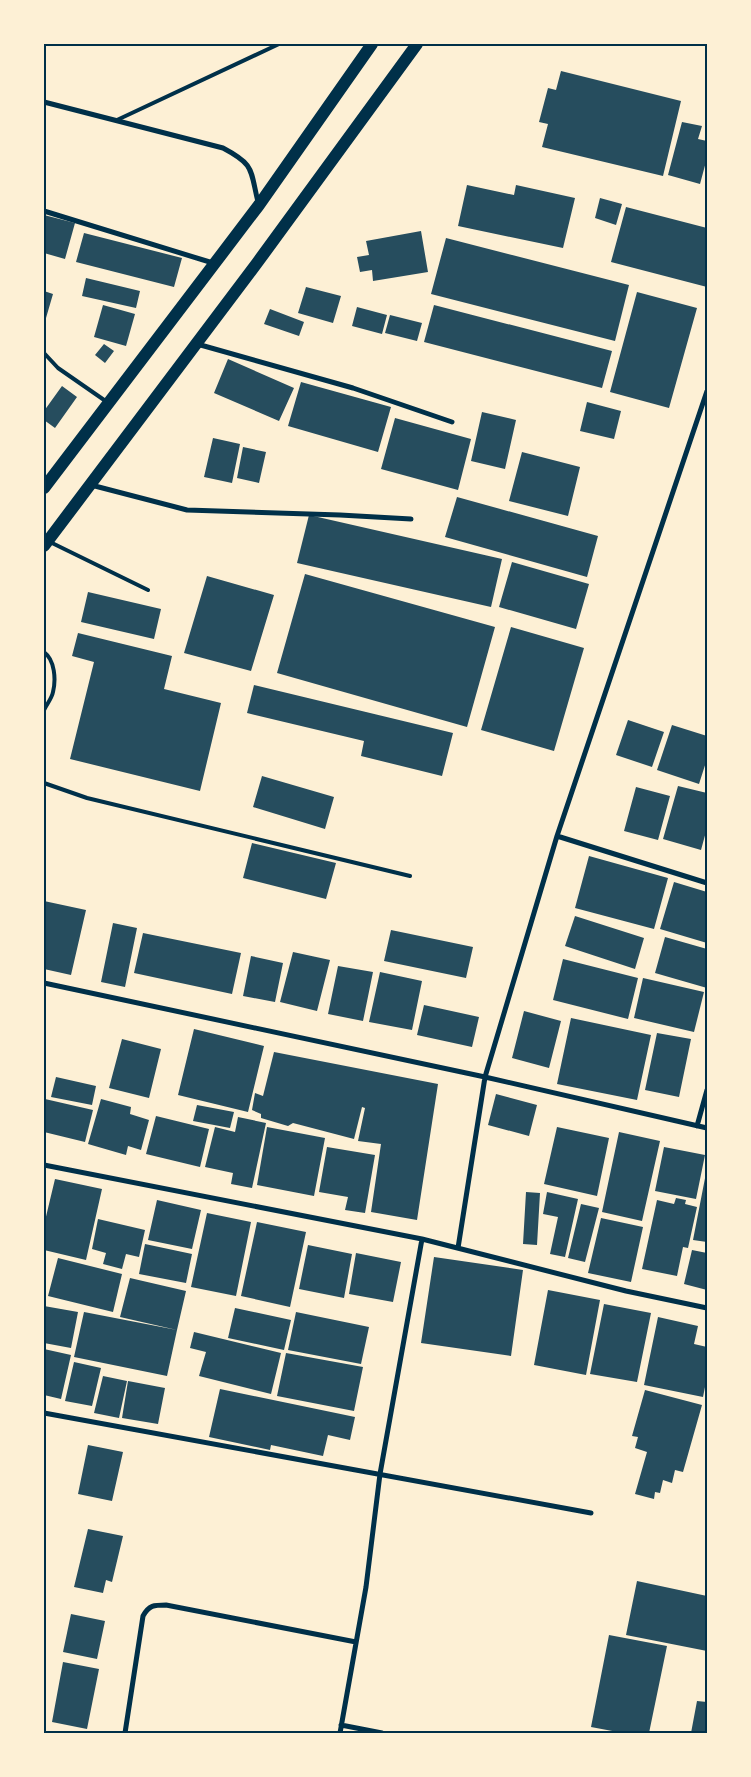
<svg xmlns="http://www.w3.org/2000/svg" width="751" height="1777" font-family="'Sofia Sans Condensed',sans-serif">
<rect width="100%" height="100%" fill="#fdf0d5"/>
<path fill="#264d5e" d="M561 71 681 101 663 176 542 147 548 124 539 122 548 88 556 90Z
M682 122 702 126 698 139 707 141V158L700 184 668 175Z
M467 185 514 195 516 185 575 198 563 248 458 226Z
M600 198 622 204 616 225 595 218Z
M626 207 707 228V287L611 262Z
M44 215 75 223 65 259 44 253Z
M421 231 428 272 373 281 372 270 360 272 357 257 369 255 366 241Z
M84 233 182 258 174 287 76 262Z
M446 238 629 285 615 341 431 294Z
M86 278 140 291 136 308 82 296Z
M306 287 341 296 333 323 298 313Z
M44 291 53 294 46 318 44 317Z
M637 292 697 308 669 408 610 392Z
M103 305 135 314 126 346 94 337Z
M434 305 612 351 602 388 424 342Z
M357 307 387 315 382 334 352 326Z
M270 309 304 322 299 336 264 324Z
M390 315 422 323 417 341 385 333Z
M104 344 114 351 105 363 95 355Z
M228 359 294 388 279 421 214 393Z
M301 382 391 407 378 452 288 426Z
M62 386 77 397 55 428 44 420V411Z
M587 402 621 411 614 439 580 431Z
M482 412 516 420 505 469 471 461Z
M395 418 471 439 458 490 381 469Z
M213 438 240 444 232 483 204 477Z
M243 447 266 452 259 483 237 478Z
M522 452 580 467 568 516 509 501Z
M457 497 598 536 587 577 445 537Z
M309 515 502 559 491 607 297 563Z
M512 562 589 584 576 629 499 607Z
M305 574 495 627 467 727 277 673Z
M207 576 274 595 251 671 184 653Z
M88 592 161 609 154 639 81 622Z
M511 627 584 648 554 751 481 730Z
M78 633 172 656 164 689 221 703 200 791 70 759 94 662 72 656Z
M254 685 453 733 442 776 361 756 364 741 247 713Z
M628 720 664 732 652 767 616 755Z
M672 725 707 736V759L699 784 657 770Z
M262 776 334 797 325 829 253 807Z
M678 786 707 793V828L701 850 663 839Z
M636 787 670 796 658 840 624 831Z
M252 843 336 863 326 899 243 878Z
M589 856 668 878 654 929 575 908Z
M674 882 707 892V943L660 929Z
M44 901 86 910 71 975 44 969Z
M575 916 644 938 635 969 565 946Z
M113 923 137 928 125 987 101 982Z
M391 930 473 947 466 978 384 961Z
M143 933 241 953 232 994 134 973Z
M665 937 707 949V988L655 973Z
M293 952 330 960 317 1011 280 1002Z
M251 956 283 963 275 1002 243 996Z
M563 959 638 978 628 1019 553 1000Z
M338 966 373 972 363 1021 328 1014Z
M380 972 422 981 412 1030 369 1022Z
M643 978 704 992 694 1032 634 1018Z
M424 1005 479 1017 472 1047 417 1035Z
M524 1011 561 1021 549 1068 512 1058Z
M571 1018 651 1035 637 1100 557 1084Z
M194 1029 264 1046 248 1112 178 1095Z
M657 1033 691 1039 679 1097 645 1090Z
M122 1039 161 1049 149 1098 109 1088Z
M274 1052 438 1084 417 1220 371 1212 381 1144 358 1141 365 1108 362 1107 354 1139 293 1123 288 1126 261 1118V1114L252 1110 255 1093 263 1096Z
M56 1077 96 1086 92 1105 51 1097Z
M496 1094 537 1105 529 1136 488 1125Z
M45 1099 93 1110 85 1142 44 1132Z
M101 1099 131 1107 130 1114 149 1120 141 1150 128 1146 126 1155 88 1144Z
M197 1105 234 1112 230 1128 193 1121Z
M156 1116 209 1129 200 1167 146 1154Z
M238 1117 266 1123 252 1188 231 1184 233 1173 205 1167 215 1127 235 1132Z
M267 1127 325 1138 314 1196 257 1185Z
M557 1127 609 1138 597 1196 544 1184Z
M619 1132 660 1141 642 1221 602 1212Z
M327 1147 375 1155 365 1213 345 1210 348 1197 319 1192Z
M664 1147 705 1155 696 1199 655 1191Z
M706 1173H707V1242L693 1240Z
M55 1179 102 1189 86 1260 44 1250 45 1230 44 1225Z
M526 1192 540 1193 537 1245 523 1244Z
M547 1192 578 1199 565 1257 550 1254 558 1217 543 1214Z
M676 1198 686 1200 685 1204 697 1207 688 1248 683 1247 677 1276 642 1269 657 1200 674 1204Z
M157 1200 201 1210 192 1249 148 1240Z
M581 1204 599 1208 585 1262 568 1258Z
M207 1213 251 1222 236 1296 191 1287Z
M601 1218 643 1227 631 1282 588 1273Z
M98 1219 145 1230 139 1257 126 1254 122 1269 103 1264 106 1253 92 1249Z
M257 1222 306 1232 290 1307 241 1296Z
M145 1244 192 1254 186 1283 139 1274Z
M308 1245 352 1254 344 1298 299 1289Z
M692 1250 707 1253V1290L684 1284Z
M356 1253 401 1262 393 1302 349 1294Z
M434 1257 523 1270 511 1356 421 1343Z
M58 1258 122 1274 113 1312 48 1296Z
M130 1278 186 1291 177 1330 120 1317Z
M548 1290 600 1300 586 1375 534 1365Z
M604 1304 651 1313 637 1382 590 1374Z
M44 1306 78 1312 71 1348 44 1343Z
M235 1308 291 1320 284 1350 228 1338Z
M84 1312 177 1330 167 1376 74 1357Z
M296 1312 369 1327 361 1364 288 1350Z
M658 1317 698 1326 694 1344 707 1347V1377L703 1397 644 1385Z
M194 1332 281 1353 271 1394 199 1376 206 1352 190 1348Z
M44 1349 71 1355 61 1399 44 1395Z
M286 1353 363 1367 354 1411 277 1396Z
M74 1362 101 1368 92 1406 65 1401Z
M103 1376 127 1381 119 1418 94 1413Z
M128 1381 165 1388 158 1424 122 1418Z
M220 1389 355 1417 350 1440 328 1435 323 1456 271 1445 270 1450 209 1437Z
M645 1390 702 1405 683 1472 675 1470 672 1483 663 1480 660 1493 655 1492 654 1499 635 1494 647 1452 635 1448 638 1437 632 1436Z
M88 1445 123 1452 112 1501 78 1494Z
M88 1529 123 1536 112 1582 106 1580 103 1593 74 1587Z
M637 1581 707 1596V1651L626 1635Z
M71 1614 105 1621 97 1659 63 1652Z
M609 1635 667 1646 649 1733H623L591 1727Z
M63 1662 99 1669 87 1729 52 1722Z
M697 1701 707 1702V1733H691Z"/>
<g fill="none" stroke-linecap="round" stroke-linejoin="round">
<path stroke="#003049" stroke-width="4" d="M117 120 279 44
M44 353 58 368 107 402
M50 542 148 590
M44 652C55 660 56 680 53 692 52 698 47 704 44 710
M44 783 87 798 410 876"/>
<path stroke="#003049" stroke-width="5" d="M44 102 223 148C255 165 250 169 258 202
M44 211 213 263
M197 344 353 388 452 422
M91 485 187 510 340 515 411 519
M557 836 707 883
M44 983 485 1077 707 1128
M697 1126 707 1090
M44 1165 422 1239 626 1291 707 1308
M458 1248 485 1077 557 836 707 391
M44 1413 591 1513
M341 1725 382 1733
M125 1733 143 1616C149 1605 154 1605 166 1605L356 1642
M340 1733 366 1587 380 1474 422 1239"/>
<path stroke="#003049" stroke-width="12" d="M44 488 259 205 372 44
M44 546 257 263 417 44"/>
</g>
<rect width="751" height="1777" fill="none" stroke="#fdf0d5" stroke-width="90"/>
<rect x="45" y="45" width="661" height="1687" fill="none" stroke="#003049" stroke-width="2"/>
</svg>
